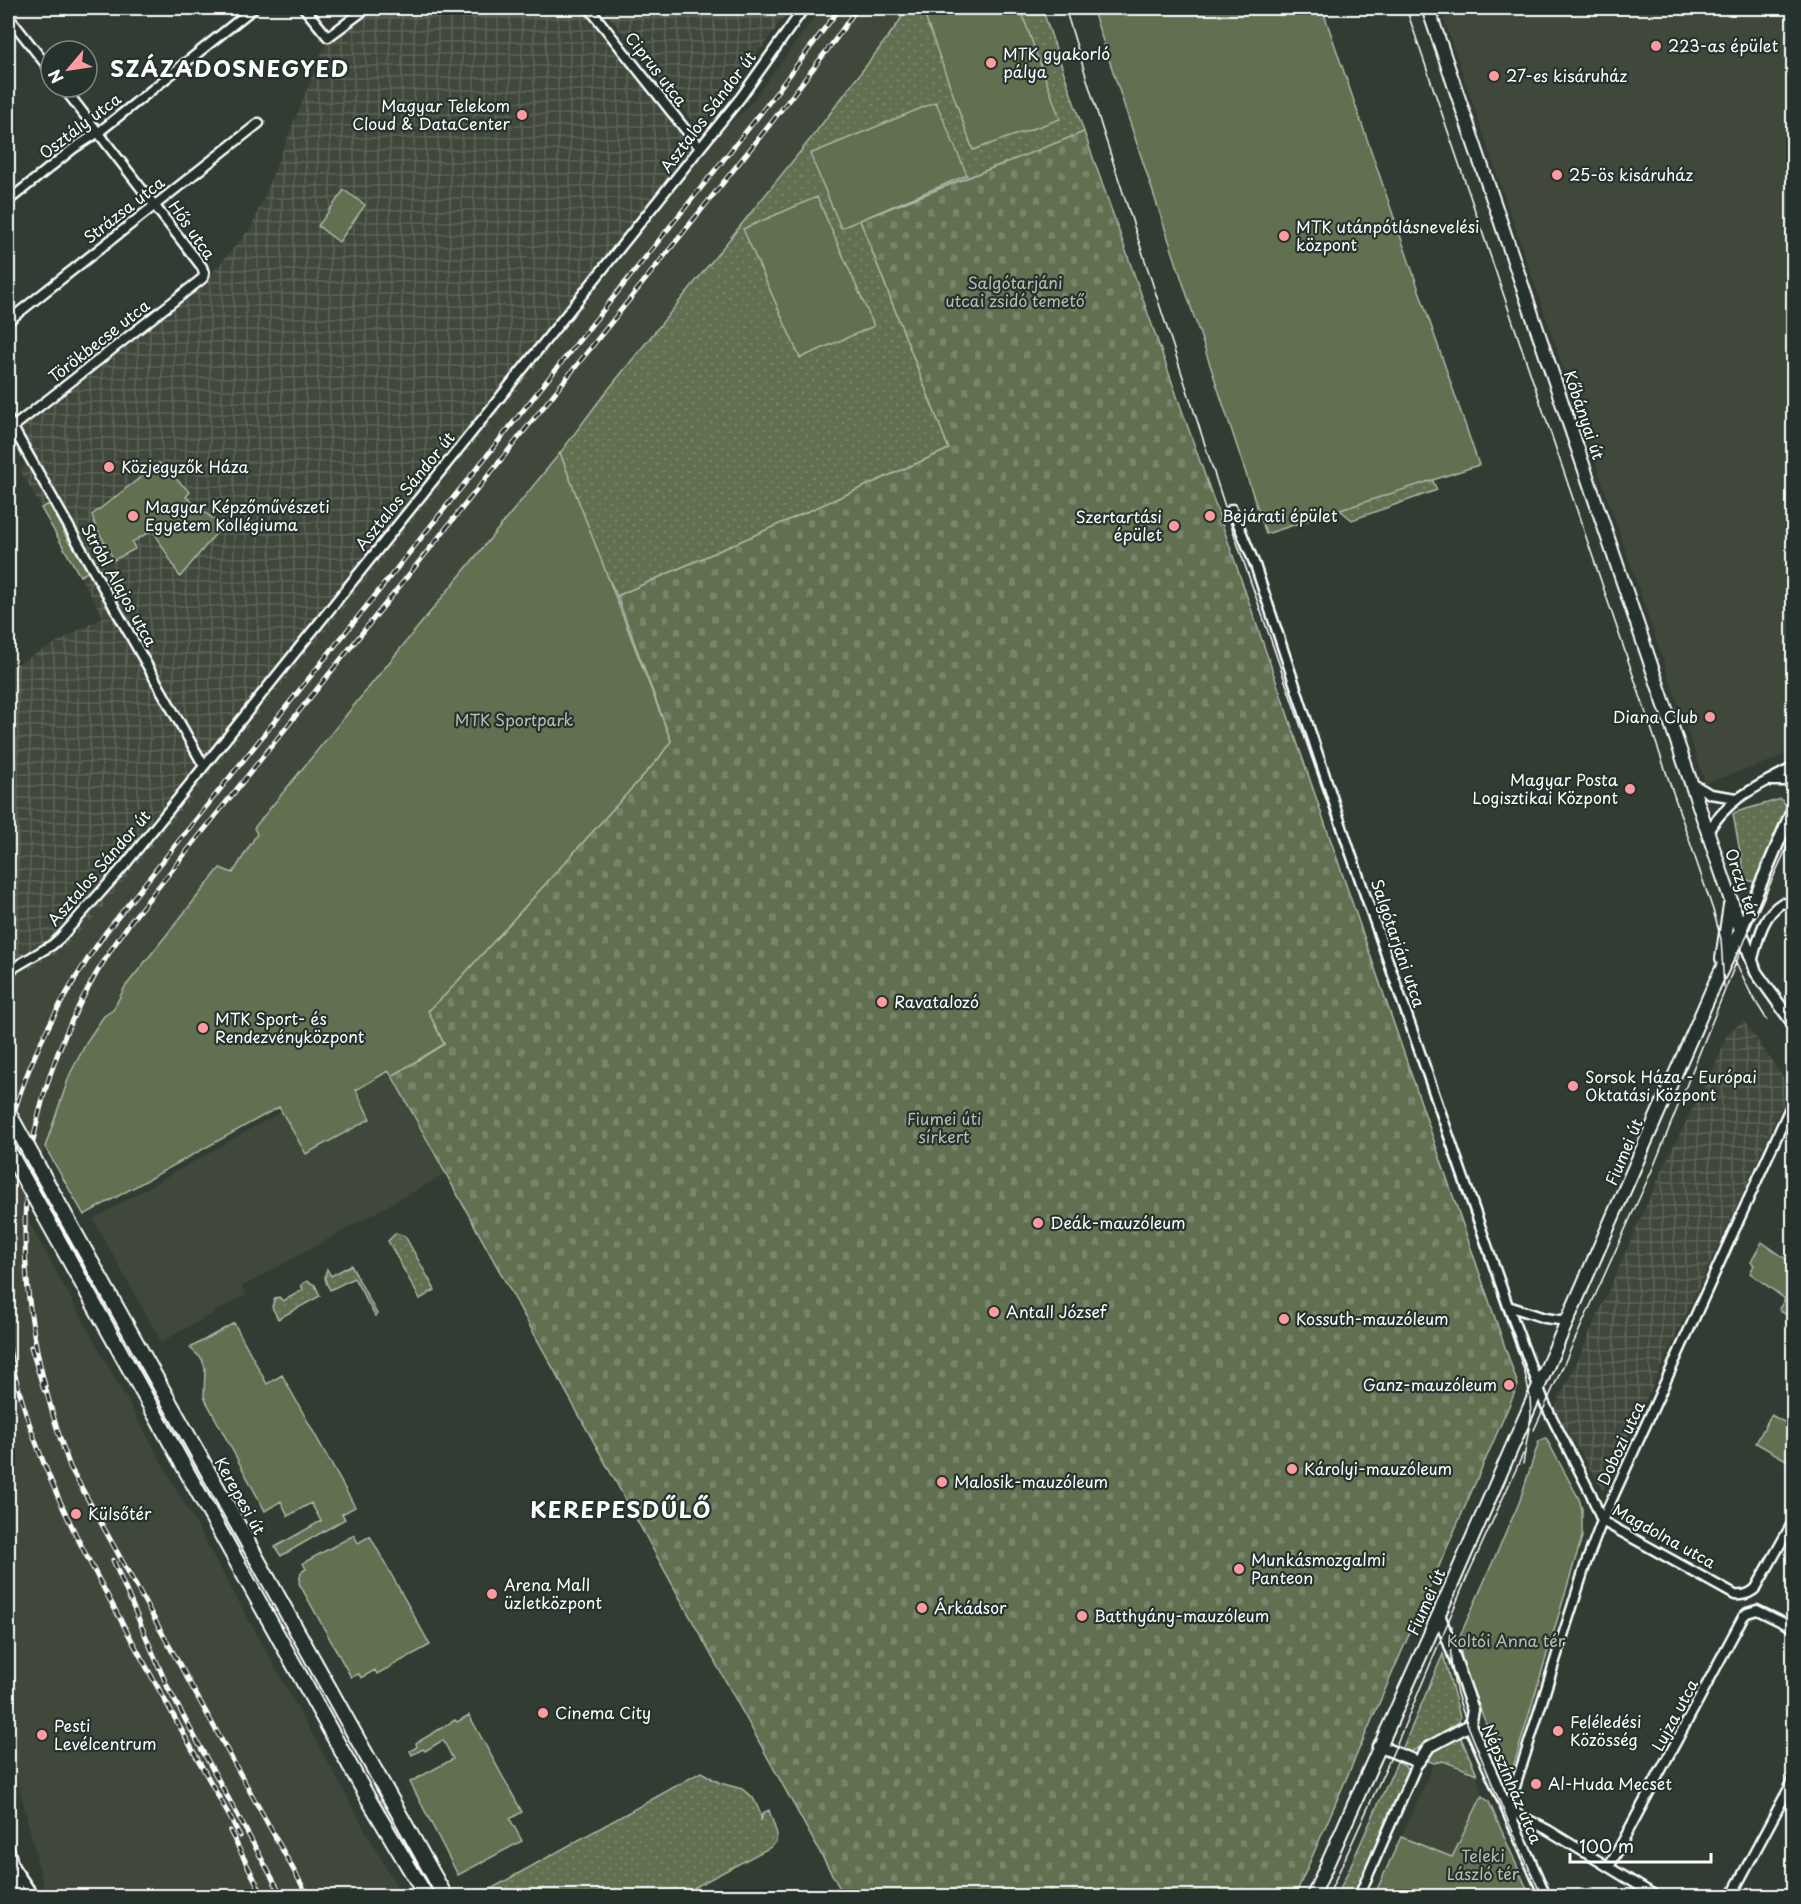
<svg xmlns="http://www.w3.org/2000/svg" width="1801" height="1904" font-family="'Playpen Sans',sans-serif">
<defs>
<pattern id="industrial-grid" width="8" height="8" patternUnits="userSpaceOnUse" patternTransform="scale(1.5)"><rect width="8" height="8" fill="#40463a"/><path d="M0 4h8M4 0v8" fill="none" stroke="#5d6258"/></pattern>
<pattern id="grass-dots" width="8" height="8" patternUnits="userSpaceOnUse" patternTransform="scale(1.5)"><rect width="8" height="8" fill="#606f51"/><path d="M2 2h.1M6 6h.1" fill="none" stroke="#78856b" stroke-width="1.8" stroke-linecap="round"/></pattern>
<pattern id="cemetery-stones" width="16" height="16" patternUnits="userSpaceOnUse" patternTransform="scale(1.5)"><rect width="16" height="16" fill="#606f51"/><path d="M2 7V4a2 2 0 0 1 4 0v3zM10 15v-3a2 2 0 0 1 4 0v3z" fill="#78856b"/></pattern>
</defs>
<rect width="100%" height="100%" fill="#323c33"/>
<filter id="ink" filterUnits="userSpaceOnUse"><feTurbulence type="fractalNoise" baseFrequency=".0167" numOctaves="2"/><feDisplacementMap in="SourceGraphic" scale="12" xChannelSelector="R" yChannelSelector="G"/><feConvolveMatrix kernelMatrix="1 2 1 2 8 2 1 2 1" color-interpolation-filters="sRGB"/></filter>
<g filter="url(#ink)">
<path fill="#40463a" d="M821 8H907L897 25 812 137 599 401 560 453 254 828 258 834 237 865 233 874 125 987 113 1010 104 1016 89 1038 70 1074 29 1195 27 1219 402 1896H46L14 1766 8 1745V1072L10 1065 8 1059V982L60 952 230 750 568 327 700 148 747 108Z
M1440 8H1793L1794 747 1774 760 1705 783Z
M388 1071 445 1174 242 1287 246 1295 161 1342 93 1219 282 1111 305 1154 370 1119 355 1090Z
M1443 1761 1477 1774 1482 1796 1452 1857 1401 1837 1434 1763Z"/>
<path fill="url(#industrial-grid)" d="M367 8H589L700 148 568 327 329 627 98 913 60 952 8 982V669L103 617 20 470 30 462 9 434 207 279 252 226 328 37Z
M602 8H791L700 131Z
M1744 1021 1790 1087 1740 1200 1603 1491 1554 1408 1574 1368 1668 1157 1720 1055 1727 1033Z"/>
<path fill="url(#grass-dots)" stroke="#b0b7a8" stroke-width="1.5" d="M907 8H1042L1084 132 860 220 949 449 617 596 603 567 560 453 599 401 812 137 897 25Z
M1432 479 1437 490 1352 520 1340 510Z
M1781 799 1788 808 1757 883 1745 879 1733 814 1736 812Z
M396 1233 405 1236 435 1290 420 1299 388 1241Z
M351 1265 377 1314 375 1316 354 1278 330 1290C326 1283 323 1277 327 1269L331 1276Z
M307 1281 315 1285 320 1296 278 1319 272 1307 275 1298 279 1297 283 1301 303 1290 301 1285Z
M134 1358 148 1373 244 1550 241 1552Z
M1443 1654 1460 1717 1459 1722 1412 1752H1401Z
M1456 1738H1461L1477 1774 1443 1761 1434 1763 1428 1761 1427 1756Z
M1398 1760 1409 1771 1354 1896H1337Z
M701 1772 720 1783 742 1789 753 1798 761 1814V1821L763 1813 769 1810 777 1834 776 1842 771 1847 695 1887 691 1893 685 1896H486L489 1895 487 1891Z
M385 1797 436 1895 407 1852 378 1802Z"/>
<path fill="url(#cemetery-stones)" stroke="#b0b7a8" stroke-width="1.5" d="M1084 132 1221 521 1518 1385 1295 1896H844L392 1076 444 1044 428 1011 446 994 659 758 671 741 617 596 949 449 860 220Z"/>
<path fill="#606f51" stroke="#b0b7a8" stroke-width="1.5" d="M922 8H1020L1060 119 973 150Z
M1092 8H1322L1479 465 1266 534Z
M936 102 967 175 841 228 810 154Z
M344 190 365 205 339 242 318 226Z
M817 197 874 326 800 358 743 229Z
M560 453 671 741 659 758 446 994 428 1011 444 1044 392 1076 388 1071 356 1090 370 1119 306 1154 279 1107 84 1215 45 1147 70 1074 89 1038 104 1016 113 1010 125 987 220 868 233 873 257 834 254 828Z
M159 463 190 492 186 497 222 526 180 577 153 530 132 542 135 549 114 560 95 525 92 515Z
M49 504 69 542H71L88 572 80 576 41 508Z
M1762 1242 1793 1264V1321L1779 1309 1785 1299 1750 1273 1754 1265 1751 1262Z
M234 1323 267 1384 282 1375 355 1507 342 1514 345 1519 281 1556 275 1547 321 1521 311 1503 288 1516 281 1501 265 1511 204 1397 205 1368 202 1359 190 1348Z
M1771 1415 1793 1427V1464L1756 1443Z
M1546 1438 1579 1499 1582 1509V1537L1509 1781 1463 1666 1459 1638 1519 1503 1539 1441Z
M354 1535 358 1543 370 1536 430 1645 377 1674 375 1670 361 1678 359 1674 351 1677 299 1583 301 1572 306 1569 303 1563Z
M469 1715 522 1812 510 1819 522 1841 458 1875 410 1782 453 1759 443 1740 425 1751 423 1749 412 1755 410 1751 417 1747 416 1743 455 1720 457 1722Z
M1482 1796 1489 1802 1530 1896H1374L1401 1837 1452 1857Z"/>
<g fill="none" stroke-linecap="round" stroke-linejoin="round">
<defs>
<path id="minor" d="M304 8 328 37 367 8
M589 8 700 148
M8 16 51 71
M8 201 74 148 99 132 254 8
M8 321 259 123
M8 419 204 766
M13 427 203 278 204 273 202 267 63 87
M1232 509 1255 565 1350 851 1508 1306 1545 1404 1591 1494 1602 1521 1735 1595C1744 1596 1750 1594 1756 1588L1794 1520
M1771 781H1794
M1690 782 1710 794 1737 798
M1707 833C1730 796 1757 787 1794 767
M1752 962C1758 941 1762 915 1782 903L1794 906
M8 971 52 945 60 938 124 866 700 148 741 97 804 8
M1508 1306 1545 1318 1567 1321
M1508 1809 1586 1563 1602 1521 1794 1099
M1508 1809 1548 1830 1656 1896
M14 1867 34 1896
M1609 1867 1743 1617 1747 1613 1757 1610 1794 1628
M1359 1896 1418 1762
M1731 1896 1794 1779"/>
<path id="tertiary" d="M1794 806 1741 930 1756 972 1794 1025
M1439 1614 1473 1710 1470 1725 1545 1896
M1378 1746 1418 1762 1429 1747 1470 1725"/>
<path id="secondary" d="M1722 959 1730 905
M8 1850 15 1879 17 1896
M1313 1896 1439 1614 1715 983 1741 930 1428 8"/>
<path id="primary" d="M52 1192 445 1896
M46 1218 369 1800 426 1896"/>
</defs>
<use href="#minor" stroke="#fff" stroke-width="13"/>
<use href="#tertiary" stroke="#fff" stroke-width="15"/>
<use href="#secondary" stroke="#fff" stroke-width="16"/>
<use href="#primary" stroke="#fff" stroke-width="18"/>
<use href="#minor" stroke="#26332d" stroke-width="8"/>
<use href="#tertiary" stroke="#26332d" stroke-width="10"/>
<use href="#secondary" stroke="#26332d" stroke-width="12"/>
<use href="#primary" stroke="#26332d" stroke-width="14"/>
<path stroke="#fff" stroke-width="1.5" d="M1065 8 1102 128 1231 525 1525 1373 1530 1397 1531 1416 1523 1464
M1406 8 1713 910 1721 939 1724 987
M1735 960 1750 992 1767 1020
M1534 1430 1653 1168 1750 928 1794 832
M1452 1626C1444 1678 1467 1724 1487 1771 1504 1813 1523 1855 1542 1896
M1328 1896 1395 1748 1467 1577 1523 1454"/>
<defs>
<path id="rail" d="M8 1137C24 1063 63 993 106 932L760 114 840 8
M8 1344C30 1454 77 1540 130 1637 166 1703 204 1769 240 1836
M31 1347 44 1390
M113 1560 168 1688 282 1896
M230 1831 263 1896
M308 1896 70 1467C0 1274 5 1092 131 921L771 123 835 40 857 8"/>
</defs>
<use href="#rail" stroke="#fff" stroke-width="5"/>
<use href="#rail" stroke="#26332d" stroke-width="3" stroke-dasharray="9" stroke-linecap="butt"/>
<defs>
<path id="primary-bridge" d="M8 1112 52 1192
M8 1150 46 1218"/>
</defs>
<use href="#primary-bridge" stroke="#fff" stroke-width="18" stroke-linecap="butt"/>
<use href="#primary-bridge" stroke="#26332d" stroke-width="14"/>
</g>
</g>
<g fill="#ff9aa2" stroke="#26332d" stroke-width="2">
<circle cx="1656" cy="46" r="6"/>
<circle cx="991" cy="63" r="6"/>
<circle cx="1494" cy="76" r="6"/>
<circle cx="522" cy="115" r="6"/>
<circle cx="1557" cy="175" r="6"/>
<circle cx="1284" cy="236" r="6"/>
<circle cx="109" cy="467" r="6"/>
<circle cx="133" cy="516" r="6"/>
<circle cx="1210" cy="516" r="6"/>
<circle cx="1174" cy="526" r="6"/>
<circle cx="1710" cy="717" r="6"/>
<circle cx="1630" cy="789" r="6"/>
<circle cx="882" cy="1002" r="6"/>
<circle cx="203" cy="1028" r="6"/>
<circle cx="1573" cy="1086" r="6"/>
<circle cx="1038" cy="1223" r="6"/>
<circle cx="994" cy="1312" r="6"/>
<circle cx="1284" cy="1319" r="6"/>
<circle cx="1509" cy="1385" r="6"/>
<circle cx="1292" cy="1469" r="6"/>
<circle cx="942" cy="1482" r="6"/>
<circle cx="76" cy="1514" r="6"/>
<circle cx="1239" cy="1569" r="6"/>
<circle cx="492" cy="1594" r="6"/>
<circle cx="922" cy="1608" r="6"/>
<circle cx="1082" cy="1616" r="6"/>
<circle cx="543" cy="1713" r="6"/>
<circle cx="1558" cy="1731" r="6"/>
<circle cx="42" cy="1735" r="6"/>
<circle cx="1536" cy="1784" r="6"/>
</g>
<g text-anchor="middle" stroke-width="4.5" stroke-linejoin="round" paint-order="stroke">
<g font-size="16" fill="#fff" stroke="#26332d" text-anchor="start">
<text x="1668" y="52">223-as épület</text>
<text x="1003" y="60">MTK gyakorló<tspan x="1003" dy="18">pálya</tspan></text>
<text x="1506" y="82">27-es kisáruház</text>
<text x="510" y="112" text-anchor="end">Magyar Telekom<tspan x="510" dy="18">Cloud &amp; DataCenter</tspan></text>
<text x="1569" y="181">25-ös kisáruház</text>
<text x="1296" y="233">MTK utánpótlásnevelési<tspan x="1296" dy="18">központ</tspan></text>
<text x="121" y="473">Közjegyzők Háza</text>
<text x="145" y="513">Magyar Képzőművészeti<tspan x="145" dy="18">Egyetem Kollégiuma</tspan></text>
<text x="1222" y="522">Bejárati épület</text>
<text x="1162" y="523" text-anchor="end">Szertartási<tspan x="1162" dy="18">épület</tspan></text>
<text x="1698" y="723" text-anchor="end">Diana Club</text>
<text x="1618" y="786" text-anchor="end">Magyar Posta<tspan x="1618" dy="18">Logisztikai Központ</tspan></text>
<text x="894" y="1008">Ravatalozó</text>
<text x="215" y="1025">MTK Sport- és<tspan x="215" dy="18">Rendezvényközpont</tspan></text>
<text x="1585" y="1083">Sorsok Háza - Európai<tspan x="1585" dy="18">Oktatási Központ</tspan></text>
<text x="1050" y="1229">Deák-mauzóleum</text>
<text x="1006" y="1318">Antall József</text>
<text x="1296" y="1325">Kossuth-mauzóleum</text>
<text x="1497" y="1391" text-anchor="end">Ganz-mauzóleum</text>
<text x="1304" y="1475">Károlyi-mauzóleum</text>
<text x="954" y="1488">Malosik-mauzóleum</text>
<text x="88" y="1520">Külsőtér</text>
<text x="1251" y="1566">Munkásmozgalmi<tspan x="1251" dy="18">Panteon</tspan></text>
<text x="504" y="1591">Arena Mall<tspan x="504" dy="18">üzletközpont</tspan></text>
<text x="934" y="1614">Árkádsor</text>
<text x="1094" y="1622">Batthyány-mauzóleum</text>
<text x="555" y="1719">Cinema City</text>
<text x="1570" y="1728">Feléledési<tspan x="1570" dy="18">Közösség</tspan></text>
<text x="54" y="1732">Pesti<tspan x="54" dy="18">Levélcentrum</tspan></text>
<text x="1548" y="1790">Al-Huda Mecset</text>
</g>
<g font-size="16" fill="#fff" stroke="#26332d">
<text transform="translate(656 69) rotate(52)" y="6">Ciprus utca</text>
<text transform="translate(708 112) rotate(-53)" y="6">Asztalos Sándor út</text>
<text transform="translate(80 126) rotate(-37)" y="6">Osztály utca</text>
<text transform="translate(124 210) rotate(-38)" y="6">Strázsa utca</text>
<text transform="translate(192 230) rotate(55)" y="6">Hős utca</text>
<text transform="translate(99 341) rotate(-38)" y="6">Törökbecse utca</text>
<text transform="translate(1584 415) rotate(71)" y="6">Kőbányai út</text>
<text transform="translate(405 491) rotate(-51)" y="6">Asztalos Sándor út</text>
<text transform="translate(119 585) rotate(61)" y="6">Stróbl Alajos utca</text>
<text transform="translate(99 868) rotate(-49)" y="6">Asztalos Sándor út</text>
<text transform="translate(1742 883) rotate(71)" y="6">Orczy tér</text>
<text transform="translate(1398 943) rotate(71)" y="6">Salgótarjáni utca</text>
<text transform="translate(1624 1152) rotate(-67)" y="6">Fiumei út</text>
<text transform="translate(1621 1443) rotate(-65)" y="6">Dobozi utca</text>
<text transform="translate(240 1496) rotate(61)" y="6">Kerepesi út</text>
<text transform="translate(1664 1536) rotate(29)" y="6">Magdolna utca</text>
<text transform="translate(1426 1602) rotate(-66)" y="6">Fiumei út</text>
<text transform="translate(1675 1715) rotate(-62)" y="6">Lujza utca</text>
<text transform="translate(1512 1784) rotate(67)" y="6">Népszínház utca</text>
</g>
<g font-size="16" fill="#b7beb1" stroke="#26332d">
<text x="1015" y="289">Salgótarjáni<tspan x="1015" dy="18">utcai zsidó temető</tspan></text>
<text x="514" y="726">MTK Sportpark</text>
<text x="944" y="1125">Fiumei úti<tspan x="944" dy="18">sírkert</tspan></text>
<text x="1506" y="1647">Koltói Anna tér</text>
<text x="1483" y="1862">Teleki<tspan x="1483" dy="18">László tér</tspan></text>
</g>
<g font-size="22" font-weight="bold" letter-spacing="1.5" fill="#fff" stroke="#26332d">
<text x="230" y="77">SZÁZADOSNEGYED</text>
<text x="621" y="1518">KEREPESDŰLŐ</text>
</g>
</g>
<rect width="1801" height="1904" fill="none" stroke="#26332d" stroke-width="30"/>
<rect x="15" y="15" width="1771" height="1874" fill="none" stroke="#fff" stroke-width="2" filter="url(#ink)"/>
<g transform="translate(69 69) rotate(241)"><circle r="28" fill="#26332d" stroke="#7d8581" stroke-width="1.5"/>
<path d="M0-4.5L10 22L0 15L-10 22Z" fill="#ff9aa2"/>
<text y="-9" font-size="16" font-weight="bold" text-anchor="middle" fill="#ffffff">N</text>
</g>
<path d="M1570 1853v9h141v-9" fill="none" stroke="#ffffff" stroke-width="3"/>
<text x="1579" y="1853" font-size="18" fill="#ffffff" stroke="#26332d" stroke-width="4.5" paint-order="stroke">100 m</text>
</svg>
